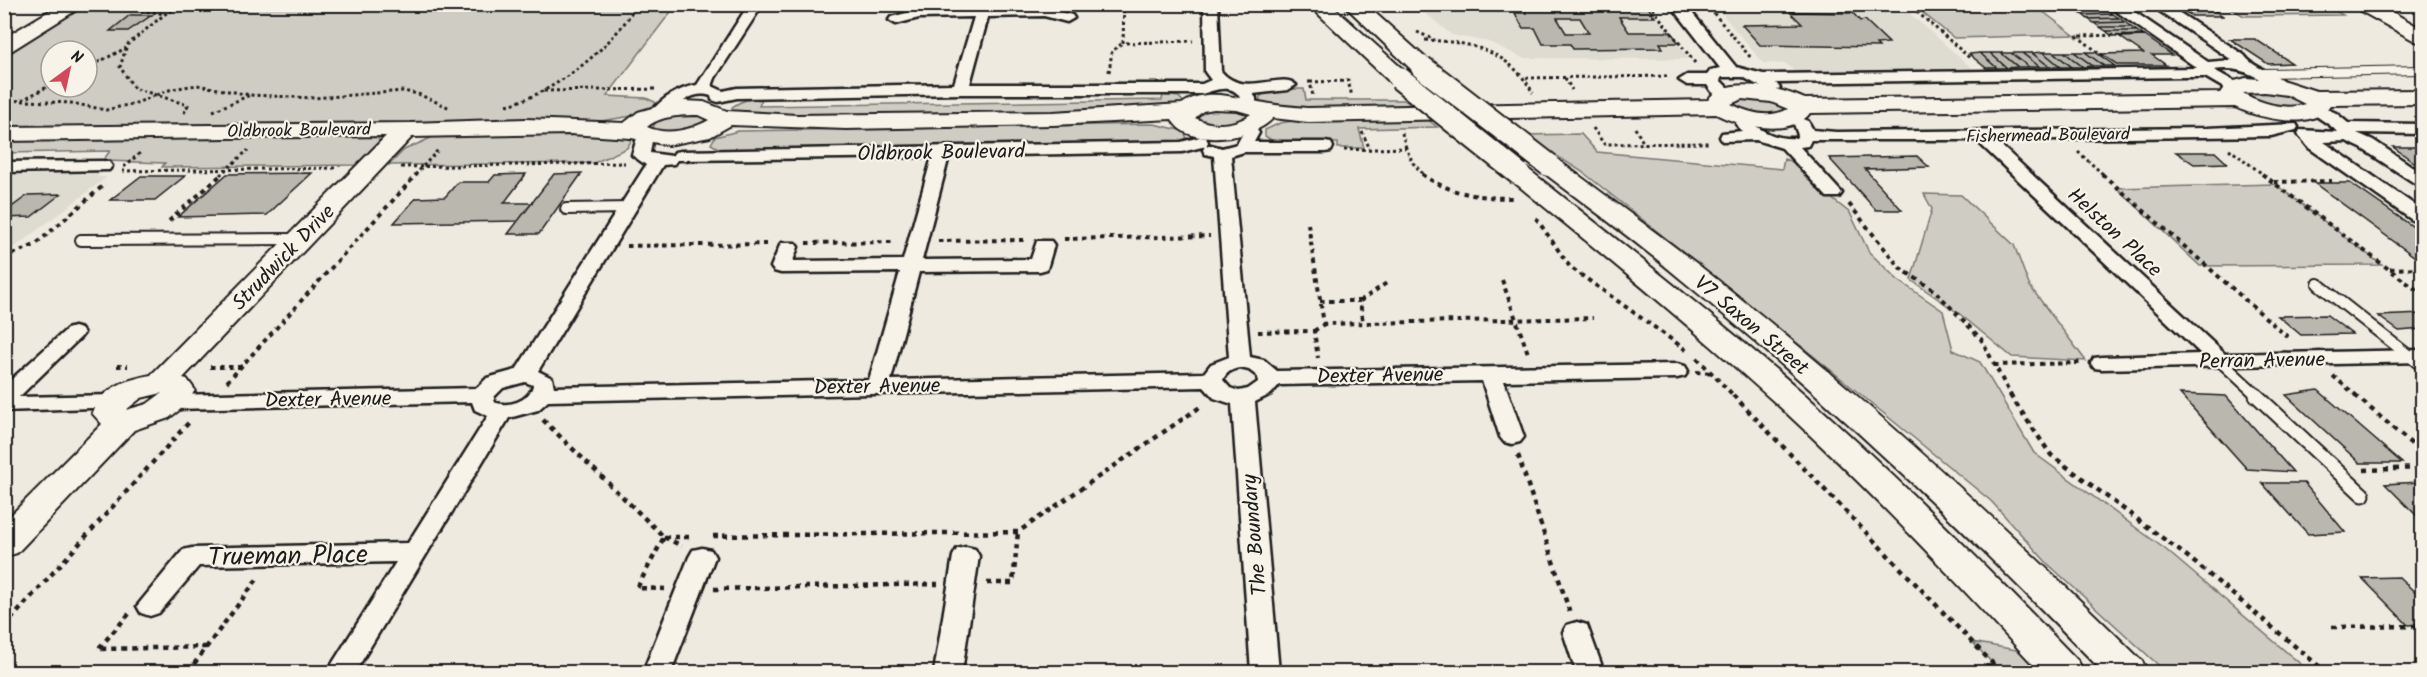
<svg xmlns="http://www.w3.org/2000/svg" width="2427" height="677" font-family="Kalam,sans-serif">
<rect width="100%" height="100%" fill="#eeeae0"/>
<filter id="ink" filterUnits="userSpaceOnUse"><feTurbulence type="fractalNoise" baseFrequency=".0167" numOctaves="2"/><feDisplacementMap in="SourceGraphic" scale="12" xChannelSelector="R" yChannelSelector="G"/><feConvolveMatrix kernelMatrix="1 2 1 2 8 2 1 2 1" color-interpolation-filters="sRGB"/></filter>
<g filter="url(#ink)">
<path fill="#dedbd1" d="M1790 4 1900 5 1974 70 1795 72 1787 64 1763 63 1717 8Z
M1415 5H1648L1689 59 1523 58 1489 42 1452 35Z
M102 173 97 177H107L15 247 5 251V175Z"/>
<path fill="#cfccc3" stroke="#767470" stroke-width="1.5" fill-rule="evenodd" d="M86 5H676L607 96 646 98 655 102V108L644 114 595 122 5 130V54ZM51 51H87V87H51Z
M1913 5H2034L2074 35 1954 38Z
M2225 5H2325L2343 15 2244 16Z
M1288 89H1304L1306 100H1404L1417 109 1290 110 1260 103V97L1265 92Z
M2250 90H2275L2298 99 2301 105C2287 111 2257 106 2248 93Z
M1163 95 1179 97 1185 104 1162 112 762 117 733 111 732 107C742 100 750 98 762 99L759 106 1162 100Z
M1749 95 1784 106 1785 110 1782 113 1761 116 1736 107 1735 100Z
M1221 106 1251 113 1252 116 1223 126 1192 119 1193 113Z
M696 113 720 121 675 135 652 129C657 114 682 114 696 113Z
M1427 119 1437 127 1359 129 1364 148H1338V143H1281L1273 141 1265 136V130L1280 123 1292 121Z
M1154 124 1184 131 1187 139 1181 143 725 152 711 144 715 137 738 131Z
M602 133 624 135 631 141 627 148 594 163 389 165 404 150 433 137Z
M369 134 377 136 380 143 358 165 162 167 165 163 106 161 104 159 110 151 5 153 4 140Z
M1581 134 1597 152 1782 169 1784 159 1799 164 1821 190 1850 213 1869 252 1898 280 1943 311 1953 350 1980 362 2034 453 2165 549 2310 672H2166L2048 564 1991 501 1811 354 1584 173 1524 135Z
M2275 184 2382 265 2200 266 2117 188Z
M1924 194 1961 195 2014 245 2029 285 2086 361 2012 357 1961 315 1911 280 1932 209Z
M1972 642 2049 656 2064 672H2001Z"/>
<path fill="#bab7af" stroke="#1c1c1c" stroke-width="1.5" fill-rule="evenodd" d="M1510 4H1646L1655 17H1619L1629 32H1671L1679 43H1660L1663 48 1573 49 1570 44H1543L1535 28H1523L1515 13H1526L1524 8H1512ZM1557 18H1580L1589 33H1566Z
M2173 4H2204L2223 16H2192Z
M2102 6 2108 10 2077 11 2072 7Z
M2108 10 2113 14 2083 15 2077 11Z
M1790 12 1853 13 1860 21 1865 20 1889 43 1876 44 1879 47 1760 45 1742 25 1802 24Z
M2113 14 2119 18 2088 19 2083 15Z
M130 15H152L128 31H110Z
M2119 18 2125 22 2094 23 2088 19Z
M2125 22 2131 27H2100L2094 23Z
M2100 27H2131L2137 31H2106Z
M2106 31H2137L2143 35 2112 36Z
M2145 36 2172 55H2152L2166 65H2118L2101 54 2143 53 2120 37Z
M2230 39H2255L2292 63 2268 64Z
M2043 52H2053L2072 67H2061Z
M2043 52 2061 67H2050L2032 53Z
M2053 52H2064L2083 67H2072Z
M2064 52H2074L2093 66 2083 67Z
M2074 52H2085L2104 66H2093Z
M2085 52H2095L2115 66H2104Z
M1980 53 1997 68H1986L1969 54Z
M1980 53H1990L2007 68H1997Z
M1990 53H2001L2018 67 2007 68Z
M2001 53H2011L2029 67H2018Z
M2011 53H2022L2040 67H2029Z
M2022 53H2032L2050 67H2040Z
M2393 147H2422V162H2414Z
M2176 152H2215L2227 163 2194 164Z
M1917 156 1929 167 1865 169 1902 210H1876L1829 158Z
M312 173 267 215 178 217 227 174Z
M582 173 539 234H508L554 174Z
M526 174 504 203H532L518 221 394 223 416 198 445 197 458 182H489L495 175Z
M141 176H185L155 200H110Z
M2314 183H2350L2422 233V262Z
M61 194 31 217 4 218V209H9L28 195Z
M2422 314V329L2399 331 2378 316Z
M2327 315 2352 334 2301 335 2278 316Z
M2318 390 2402 463H2360L2286 395Z
M2180 394 2226 396 2293 472 2247 469Z
M2420 482 2422 485V521L2385 484Z
M2262 483H2304L2345 532 2308 534Z
M2399 577 2422 599V624L2408 625 2362 578Z"/>
<g fill="none" stroke-linecap="round" stroke-linejoin="round">
<defs>
<path id="lane-far2" d="M2262 73 2422 70"/>
<path id="lane-far1" d="M566 209 630 208
M81 240 297 239
M2318 284 2422 366
M2219 360 2258 396"/>
<path id="lane" d="M2256 395 2363 495"/>
<path id="street" d="M749 4H763L715 78 712 86 723 91 737 88 954 84 974 17 919 18 896 24 889 20 891 17 918 10 1044 8 1072 15 1074 18 1067 22 1044 16 988 17 970 84H1202L1211 80 1205 72 1204 4H1218L1221 71C1244 99 1283 70 1296 85L1288 90 1253 94 1256 98V105L1248 110 1242 108C1241 105 1241 102 1240 98 1233 82 1212 91 1202 94H961L737 98 718 102 712 100 711 96C683 87 674 121 653 115L651 112C662 98 679 88 697 85Z
M1670 4H1685L1736 67 1763 74 2197 68 2106 4H2123L2208 62 2232 60 2149 4H2166L2244 55C2255 71 2279 72 2292 89L2290 92C2276 96 2264 80 2252 75 2240 69 2228 68 2214 70L2241 85 2243 88 2241 91H2229L2205 77H2186L1776 83 1780 88 1772 93 1743 77H1722L1720 80 1735 95 1727 100 1712 92 1707 85H1687L1679 80 1687 75H1707L1711 70 1720 68Z
M2316 104 2336 113 2348 123 2422 124V134L2357 133 2373 140 2422 173V185L2416 184 2361 148 2346 141 2324 142 2422 210V223L2415 222 2309 148 2298 134 2300 130 2337 132C2329 122 2316 118 2308 109L2310 106Z
M1745 112 1751 114 1752 123C1766 134 1778 139 1796 138L1798 135 1794 124 1802 119 1808 121 1813 130 1836 132 2207 128 2296 124 2298 127 2296 130 2271 136 1995 140 2225 354 2422 350V362L2102 369 2094 368 2091 363 2094 358 2102 357 2201 354 1976 140H1811L1808 146 1800 147 1842 193 1839 197H1827L1782 148 1756 140 1722 141 1720 137 1722 133 1742 131 1736 124 1739 114Z
M1248 122 1254 124 1259 133 1254 142H1325L1331 143 1333 147 1331 151 1325 152H1244L1231 156 1250 357 1264 360 1277 371 1677 364 1685 366 1688 371 1685 376 1677 378 1504 381 1524 437 1520 442 1512 444 1504 442 1500 437 1482 381 1279 385 1271 394 1255 402 1279 672H1251L1232 404 1214 398 1204 387 548 401 538 410 509 418 355 672H327L396 562 199 566 159 613 150 616 141 613 137 606 183 550 192 548 408 543 488 416 475 410 472 402 173 409 165 407 162 402 165 397 173 395 477 388 487 378 516 370 646 165 632 155 639 131 645 130 653 135 650 153 672 156 675 152 681 151 1181 142 1200 137 1206 138 1208 142 1206 146 1182 152 949 156 922 260 1031 259 1037 241H1051L1054 245 1047 269 1040 271 919 272 891 380 1204 373 1211 364 1229 357 1214 156 1205 154 1203 150 1205 146 1211 145 1222 148 1237 144 1243 133 1240 127ZM932 157 903 260 793 261 798 247 795 243H781L771 267 774 271 781 273 900 272 869 380 554 387 552 378 538 371 663 165 674 164 677 160ZM1240 368 1249 370 1257 376 1258 382 1248 389 1239 391 1230 388 1223 380C1226 372 1232 369 1240 368ZM525 382 533 385C530 401 508 408 494 402V397L503 388Z
M103 161 109 162 112 166 109 170 4 172V162Z
M74 327 81 329 84 333 81 337 19 397 113 395 121 397 124 402 121 407 4 411V386L67 329Z
M966 547 975 549 979 556 962 672H934L953 556 957 549Z
M702 548 711 550 715 557 671 672H643L689 557 693 550Z
M1577 622 1587 625 1604 672H1576L1563 632 1567 625Z"/>
<path id="secondary" d="M61 4H86L11 51 4 53V38Z
M1308 4H1330L1407 73 1410 78 1407 83 1399 85 1391 83Z
M1343 4H1365L1430 62 1433 67 1430 72 1422 74 1414 72Z
M2352 4H2378L2422 29V43L2415 41 2355 8Z
M2246 78 2285 81 2316 91 2422 90V104L2330 105C2315 132 2258 118 2235 107L1810 113C1792 138 1738 126 1716 114L1308 122 1273 118C1255 140 1185 149 1172 119L1053 125 846 129 731 125 710 137 668 145 631 138 570 134 412 137 183 378 187 379 195 390 186 405 169 418 134 430 17 553 4 557V522L102 424 92 413C103 387 125 380 151 375L386 136 4 141V127L411 123 526 119 624 123 638 112 673 102 685 101 704 102 727 111 796 115 1053 112 1182 104C1206 86 1239 99 1265 103 1279 106 1294 107 1308 108L1708 100C1724 74 1782 88 1805 99L2220 93 2227 83ZM2265 92 2287 95 2305 104C2287 111 2259 103 2243 93ZM1742 99 1771 102 1788 109C1770 119 1749 113 1731 104ZM1214 109 1237 110 1251 114C1235 126 1212 127 1195 118L1203 111ZM698 115 709 120C691 130 667 136 647 127 660 116 681 115 698 115ZM162 393 147 404 126 410 141 398Z
M1549 158 1558 160C1604 194 1650 228 1696 263 1853 386 2000 521 2142 661L2148 672H2103C1969 533 1828 399 1677 276 1633 239 1586 205 1540 170L1537 165 1540 160Z
M1519 167 1528 169C1620 242 1713 315 1802 392 1898 477 1989 569 2078 661L2084 672H2040C1956 581 1871 491 1780 407 1693 328 1602 253 1510 179L1507 174 1510 169Z"/>
</defs>
<use href="#lane-far2" stroke="#1c1c1c" stroke-width="10"/>
<use href="#lane-far1" stroke="#1c1c1c" stroke-width="14"/>
<use href="#lane" stroke="#1c1c1c" stroke-width="17"/>
<use href="#street" stroke="#1c1c1c" stroke-width="5"/>
<use href="#secondary" stroke="#1c1c1c" stroke-width="4"/>
<path stroke="#1c1c1c" stroke-width="3" stroke-dasharray="3 3" stroke-linecap="butt" d="M1124 4 1123 43 1193 41
M1649 4 1695 63
M1706 4 1751 58
M1908 4 1971 59
M141 10 164 14
M1417 32 1435 40
M1425 40C1471 42 1509 50 1533 93
M2103 56 2077 36 2127 35
M87 68 126 48
M1109 72 1112 51 1123 43
M1526 78 1670 76
M1565 78 1572 90
M1308 82H1310L1313 96
M1310 82 1348 81 1352 96
M544 91 656 89
M4 100 71 103 106 110 136 103 172 89 197 85 250 95 314 98 403 91 418 94 450 108
M22 100 51 85
M507 105C554 94 614 46 637 4
M213 111 250 95
M184 113 188 105 134 88 120 67 127 45 165 14 185 4
M1593 128 1604 144 1709 143
M1635 128 1644 144
M1362 132 1370 149
M1402 133 1406 148
M2229 149 2264 175
M1344 150 1406 148 1413 163 1424 175
M2078 152 2104 175
M124 167 141 152
M401 167 625 163
M122 171 337 168
M220 175 248 150
M415 175 438 150"/>
<path stroke="#1c1c1c" stroke-width="4" stroke-dasharray="4.5 4.5" stroke-linecap="butt" d="M1422 174C1449 194 1481 198 1514 198
M2102 174 2291 340
M2262 174 2422 294
M2274 182 2332 181
M1849 204 1900 268 1935 291 1981 339 2011 396
M1536 218 1570 267 1689 352
M169 221 222 174
M1308 224 1324 324 1593 318
M1064 239 1210 236
M938 241 1024 240
M806 243 895 242
M627 246 767 244
M4 257 35 245 105 184
M2390 269 2422 268
M1502 280 1529 356
M1320 301H1360L1363 323
M1360 301 1388 282
M1314 331 1324 324
M1258 332 1314 331 1318 358
M1697 358 1734 396
M1994 365 2080 363
M117 366H128
M210 367H241
M1696 372 1712 373
M2333 376 2357 396
M227 382 417 174"/>
<path stroke="#1c1c1c" stroke-width="4.5" stroke-dasharray="5 5" stroke-linecap="butt" d="M1733 395 2001 672
M2010 395 2051 455 2188 557 2326 672
M2355 395 2422 453
M543 420 664 537 637 588 665 589
M1518 455 1570 613
M2364 470 2422 468
M713 536 1018 532 1203 405
M664 537H691
M664 537 682 546
M987 583H1013L1018 532
M714 589 938 584
M129 614 98 649 207 647
M4 627 191 420
M2332 627 2422 626
M188 672 258 578"/>
<use href="#lane-far2" stroke="#f7f3e8" stroke-width="8"/>
<use href="#lane-far1" stroke="#f7f3e8" stroke-width="10"/>
<use href="#lane" stroke="#f7f3e8" stroke-width="13"/>
<use href="#street" fill="#f7f3e8" fill-rule="evenodd"/>
<use href="#secondary" fill="#f7f3e8" fill-rule="evenodd"/>
<defs>
<path id="secondary-bridge" d="M1422 67 1549 165
M1399 78 1519 174"/>
</defs>
<use href="#secondary-bridge" stroke="#1c1c1c" stroke-width="26" stroke-linecap="butt"/>
<use href="#secondary-bridge" stroke="#f7f3e8" stroke-width="22"/>
</g>
</g>
<g text-anchor="middle" stroke-width="4.5" stroke-linejoin="round" paint-order="stroke">
<g font-size="18" fill="#1c1c1c" stroke="#f7f3e8">
<text transform="translate(299 130) rotate(-1)" y="6">Oldbrook Boulevard</text>
<text transform="translate(2048 135) rotate(-1)" y="6">Fishermead Boulevard</text>
</g>
<g font-size="21" fill="#1c1c1c" stroke="#f7f3e8">
<text transform="translate(941 152) rotate(-1)" y="7">Oldbrook Boulevard</text>
<text transform="translate(2115 232) rotate(43)" y="7">Helston Place</text>
<text transform="translate(283 257) rotate(-46)" y="7">Strudwick Drive</text>
<text transform="translate(1752 325) rotate(40)" y="7">V7 Saxon Street</text>
<text transform="translate(2262 360) rotate(-1)" y="7">Perran Avenue</text>
<text transform="translate(1380 375) rotate(-1)" y="7">Dexter Avenue</text>
<text transform="translate(877 386) rotate(-1)" y="7">Dexter Avenue</text>
<text transform="translate(328 399) rotate(-1)" y="7">Dexter Avenue</text>
<text transform="translate(1254 535) rotate(-95)" y="7">The Boundary</text>
</g>
<g font-size="26" fill="#1c1c1c" stroke="#f7f3e8">
<text transform="translate(288 555) rotate(-1)" y="9">Trueman Place</text>
</g>
</g>
<rect width="2427" height="677" fill="none" stroke="#f7f3e8" stroke-width="24"/>
<rect x="12" y="12" width="2403" height="653" fill="none" stroke="#1c1c1c" stroke-width="2" filter="url(#ink)"/>
<g transform="translate(69 69) rotate(33)"><circle r="28" fill="#f7f3e8" stroke="#9f9d96" stroke-width="1.5"/>
<path d="M0-4.5L10 22L0 15L-10 22Z" fill="#d1495b"/>
<text y="-9" font-size="16" font-weight="bold" text-anchor="middle" fill="#1c1c1c">N</text>
</g>
</svg>
